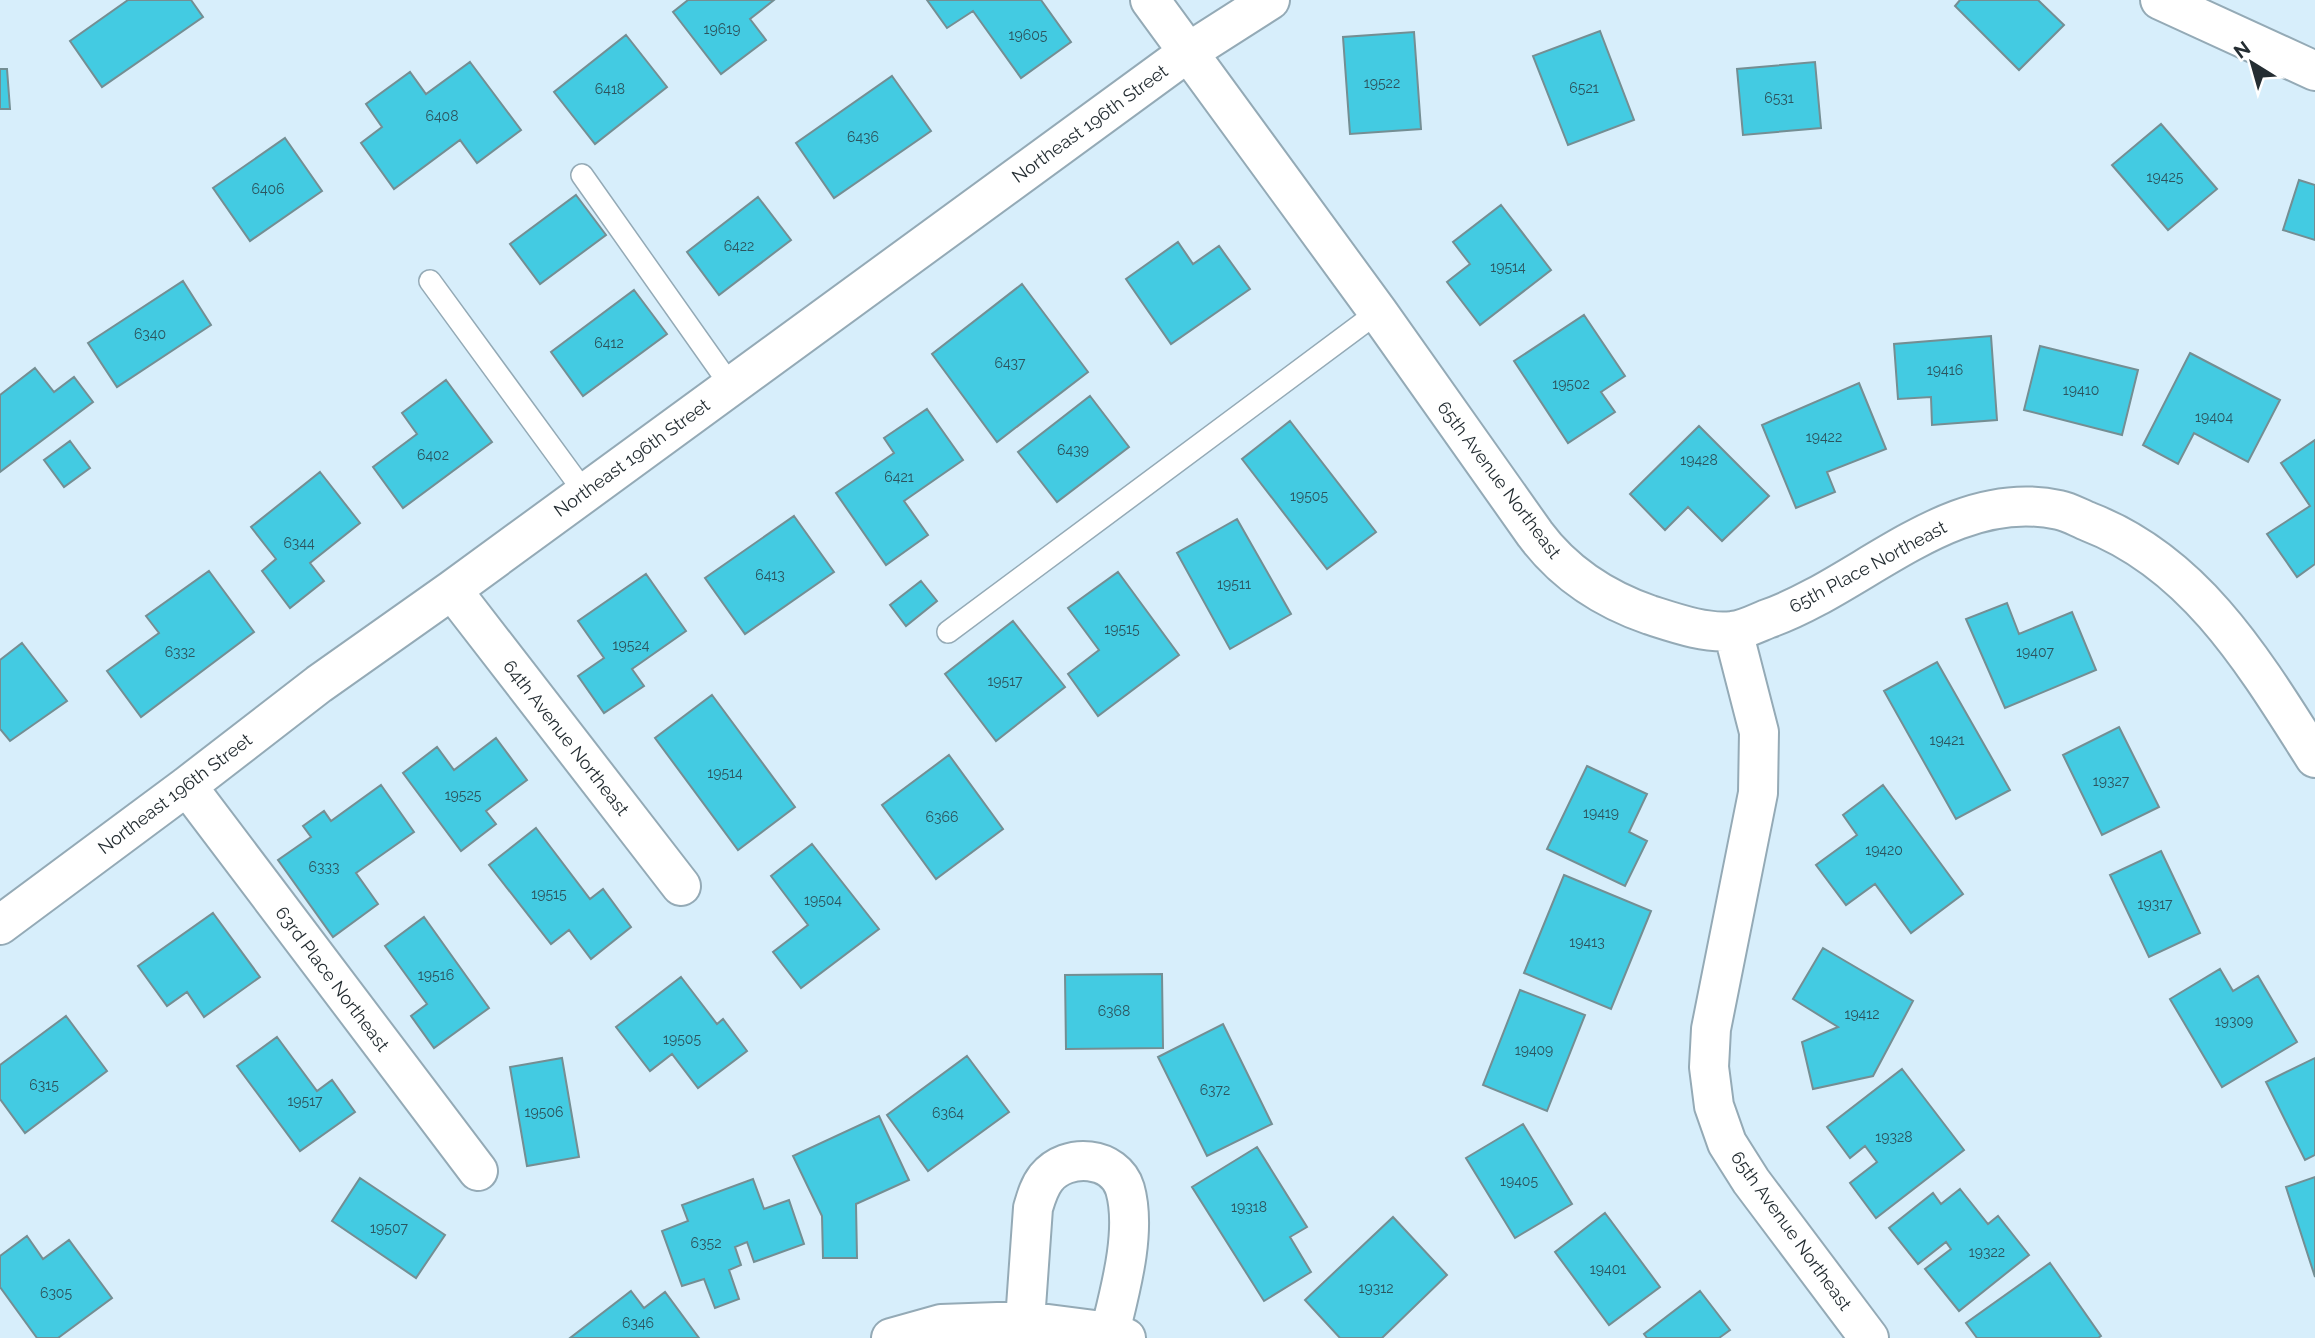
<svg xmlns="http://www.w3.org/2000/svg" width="2315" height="1338" font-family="Raleway,sans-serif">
<rect width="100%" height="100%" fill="#d7eefb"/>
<path fill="#43cbe2" stroke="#748e93" stroke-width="2" d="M128 0H191L203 17 102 87 70 41Z
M688 0H774L750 19 766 40 721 74 673 12Z
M927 0H1041L1071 42 1021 78 973 11 947 28Z
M1960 0H2038L2064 25 2019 70 1955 6Z
M1600 31 1634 120 1568 145 1533 56Z
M1414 32 1421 129 1350 134 1343 37Z
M626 35 667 87 595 144 554 92Z
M470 62 521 130 477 163 460 140 394 189 361 143 382 127 366 104 410 72 426 94Z
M1815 62 1821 128 1743 135 1737 69Z
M0 69H7L10 109H0Z
M892 76 931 131 834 198 796 143Z
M2161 124 2217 189 2168 230 2112 165Z
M285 138 322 191 250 241 213 188Z
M2299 180 2315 185V240L2283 230Z
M576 195 606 235 540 284 510 244Z
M758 197 791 240 719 295 687 252Z
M1501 205 1551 270 1480 325 1447 282 1470 264 1453 242Z
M1178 242 1193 264 1219 246 1250 289 1171 344 1126 279Z
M183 281 211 325 117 387 88 343Z
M1022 284 1088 372 997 442 932 354Z
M634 290 667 334 583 396 551 352Z
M1584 315 1625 376 1601 392 1615 412 1568 443 1514 361Z
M1991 336 1997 420 1932 425 1931 397 1898 399 1894 344Z
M2040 346 2138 370 2122 435 2024 410Z
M2190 353 2280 400 2248 462 2194 433 2178 464 2143 445Z
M35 368 54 392 74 377 93 402 0 472V395Z
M446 380 492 442 403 508 373 467 417 434 402 413Z
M1859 383 1886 449 1827 472 1835 492 1796 508 1762 425Z
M1090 396 1129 447 1057 502 1018 452Z
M927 409 963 460 904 501 928 535 886 565 836 493 894 453 884 438Z
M1290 421 1376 532 1327 569 1242 459Z
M1699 426 1769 496 1722 541 1688 507 1665 530 1630 494Z
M2315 440V564L2297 577 2267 534 2310 506 2281 463Z
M70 441 90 468 64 487 44 460Z
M320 472 360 523 310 563 324 581 290 608 262 571 276 559 251 527Z
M794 516 834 572 745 634 705 578Z
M1237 519 1291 614 1230 649 1177 553Z
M209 571 254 632 141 717 107 671 159 633 146 616Z
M1118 572 1179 655 1098 716 1068 674 1099 650 1068 608Z
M646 574 686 631 632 669 644 686 604 713 578 676 604 658 578 621Z
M921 581 937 601 906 626 890 605Z
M2007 603 2019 634 2072 612 2096 670 2005 708 1966 619Z
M1013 621 1065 687 996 741 945 674Z
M22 643 67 701 10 741 0 729V660Z
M1937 662 2010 790 1956 819 1884 691Z
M712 695 795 807 738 850 655 738Z
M2119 727 2159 807 2102 835 2063 755Z
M496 738 527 780 486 811 496 824 461 851 403 773 437 747 454 770Z
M949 755 1003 829 936 879 882 805Z
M1587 766 1647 794 1629 832 1647 841 1625 886 1547 849Z
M381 785 414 832 356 873 378 904 333 937 278 860 311 837 303 826 324 811 331 821Z
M1883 785 1963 894 1911 933 1875 884 1846 905 1816 865 1857 835 1843 815Z
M536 828 590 899 603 889 631 927 591 959 569 930 551 944 489 865Z
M812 844 879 929 801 988 773 952 808 925 771 876Z
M2161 851 2200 933 2149 957 2110 875Z
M1564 875 1651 911 1611 1009 1524 973Z
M213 913 260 977 204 1017 187 992 167 1006 138 966Z
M424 917 489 1008 434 1048 411 1016 427 1004 385 946Z
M1823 948 1913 1001 1873 1076 1813 1089 1802 1042 1838 1027 1793 999Z
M2220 969 2233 991 2258 976 2297 1042 2222 1087 2170 999Z
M1162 974 1163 1048 1066 1049 1065 975Z
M681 977 717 1024 723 1019 747 1051 698 1088 672 1054 650 1071 616 1027Z
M1520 990 1585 1015 1547 1111 1483 1085Z
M66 1016 107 1071 25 1133 0 1099V1065Z
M1223 1024 1272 1124 1207 1156 1158 1057Z
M277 1037 317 1091 332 1080 355 1112 300 1151 237 1066Z
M967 1056 1009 1112 928 1171 887 1115Z
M562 1058 579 1157 527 1166 510 1067Z
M2315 1058V1155L2305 1160 2266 1082Z
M1902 1069 1964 1150 1876 1218 1850 1183 1877 1162 1865 1146 1850 1158 1827 1127Z
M879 1116 909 1180 856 1204 857 1258H823L822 1216 793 1156Z
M1523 1124 1572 1204 1515 1238 1466 1158Z
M1257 1147 1307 1227 1290 1237 1311 1272 1264 1301 1192 1187Z
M2315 1177V1277L2286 1187Z
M360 1178 445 1235 416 1278 332 1221Z
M753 1179 764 1209 789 1200 804 1244 754 1262 747 1242 735 1247 741 1265 729 1270 739 1299 715 1308 704 1279 682 1286 662 1231 688 1221 682 1205Z
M1960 1189 1988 1224 1998 1216 2029 1255 1959 1311 1925 1269 1951 1249 1946 1242 1918 1264 1889 1228 1933 1193 1941 1204Z
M1605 1213 1660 1287 1609 1325 1555 1252Z
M1393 1217 1447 1275 1382 1338H1340L1305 1300Z
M27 1236 43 1259 69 1240 112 1298 58 1338H37L0 1287V1256Z
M2050 1263 2101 1336 2098 1338H1977L1966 1323Z
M631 1291 644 1308 665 1292 699 1338H570Z
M1700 1291 1730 1330 1719 1338H1647L1644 1334Z"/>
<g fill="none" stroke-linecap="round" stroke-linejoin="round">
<defs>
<path id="lane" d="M582 175 731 386
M430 281 585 493
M948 632 1378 312"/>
<path id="street" d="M1150 0 1378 312 1535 534C1564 573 1604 599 1650 615 1675 623 1706 634 1732 631 1744 630 1757 623 1767 619 1862 586 1951 486 2059 510 2069 512 2079 518 2089 522 2196 563 2256 665 2315 758
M2160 0 2315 71
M452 590 681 886
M1733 631 1759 732 1758 793 1711 1029 1709 1067 1714 1106 1727 1143 1751 1181 1869 1338
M187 786 478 1171
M0 925 187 786 319 684 452 590 1187 53 1270 0
M1025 1321 1033 1208C1036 1198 1039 1187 1046 1178 1067 1152 1115 1156 1125 1189 1137 1231 1120 1291 1110 1332
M891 1338 941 1324 1025 1321 1110 1332 1126 1338"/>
</defs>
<use href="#lane" stroke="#94aab6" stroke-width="24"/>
<use href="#street" stroke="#94aab6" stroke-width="42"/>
<use href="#lane" stroke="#fff" stroke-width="21"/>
<use href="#street" stroke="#fff" stroke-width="38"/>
</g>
<g text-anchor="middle" stroke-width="6" stroke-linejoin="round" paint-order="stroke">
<g font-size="14" fill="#2c545e">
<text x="722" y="34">19619</text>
<text x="1028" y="40">19605</text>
<text x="1382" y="88">19522</text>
<text x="1584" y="93">6521</text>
<text x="610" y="94">6418</text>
<text x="1779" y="103">6531</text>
<text x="442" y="121">6408</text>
<text x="863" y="142">6436</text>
<text x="2165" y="182">19425</text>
<text x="268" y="194">6406</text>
<text x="739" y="251">6422</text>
<text x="1508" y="272">19514</text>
<text x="150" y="339">6340</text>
<text x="609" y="348">6412</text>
<text x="1010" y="368">6437</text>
<text x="1945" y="375">19416</text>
<text x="1571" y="389">19502</text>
<text x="2081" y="395">19410</text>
<text x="2214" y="422">19404</text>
<text x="1824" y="442">19422</text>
<text x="1073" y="455">6439</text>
<text x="433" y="460">6402</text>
<text x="1699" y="465">19428</text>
<text x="899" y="482">6421</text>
<text x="1309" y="501">19505</text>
<text x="299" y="548">6344</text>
<text x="770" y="580">6413</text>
<text x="1234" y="589">19511</text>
<text x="1122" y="634">19515</text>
<text x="631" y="650">19524</text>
<text x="180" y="657">6332</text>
<text x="2035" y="657">19407</text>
<text x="1005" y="686">19517</text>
<text x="1947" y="745">19421</text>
<text x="725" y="778">19514</text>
<text x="2111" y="786">19327</text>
<text x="463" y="800">19525</text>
<text x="1601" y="818">19419</text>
<text x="942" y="822">6366</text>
<text x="1884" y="855">19420</text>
<text x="324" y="872">6333</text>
<text x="549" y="899">19515</text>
<text x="823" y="905">19504</text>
<text x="2155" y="909">19317</text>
<text x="1587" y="947">19413</text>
<text x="436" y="980">19516</text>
<text x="1114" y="1016">6368</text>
<text x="1862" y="1019">19412</text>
<text x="2234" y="1026">19309</text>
<text x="682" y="1044">19505</text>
<text x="1534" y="1055">19409</text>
<text x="44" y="1090">6315</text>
<text x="1215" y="1095">6372</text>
<text x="305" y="1106">19517</text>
<text x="544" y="1117">19506</text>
<text x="948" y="1118">6364</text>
<text x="1894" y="1142">19328</text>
<text x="1519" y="1186">19405</text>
<text x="1249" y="1212">19318</text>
<text x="389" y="1233">19507</text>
<text x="706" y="1248">6352</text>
<text x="1987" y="1257">19322</text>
<text x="1608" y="1274">19401</text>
<text x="1376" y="1293">19312</text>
<text x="56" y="1298">6305</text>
<text x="638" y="1328">6346</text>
</g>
<g font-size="18" fill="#242d32" stroke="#fff">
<text transform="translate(1090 124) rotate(-36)" y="6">Northeast 196th Street</text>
<text transform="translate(632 458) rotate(-36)" y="6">Northeast 196th Street</text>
<text transform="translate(1499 480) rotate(53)" y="6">65th Avenue Northeast</text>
<text transform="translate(1868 567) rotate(-28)" y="6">65th Place Northeast</text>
<text transform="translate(566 738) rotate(52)" y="6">64th Avenue Northeast</text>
<text transform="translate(175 794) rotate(-37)" y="6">Northeast 196th Street</text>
<text transform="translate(332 979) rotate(53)" y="6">63rd Place Northeast</text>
<text transform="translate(1791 1231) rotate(54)" y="6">65th Avenue Northeast</text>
</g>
</g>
<g transform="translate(2252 63) rotate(323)" stroke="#ffffff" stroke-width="5" paint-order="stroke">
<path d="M0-5L12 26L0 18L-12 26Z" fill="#242d32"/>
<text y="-10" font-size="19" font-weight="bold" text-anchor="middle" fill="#242d32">N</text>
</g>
</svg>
